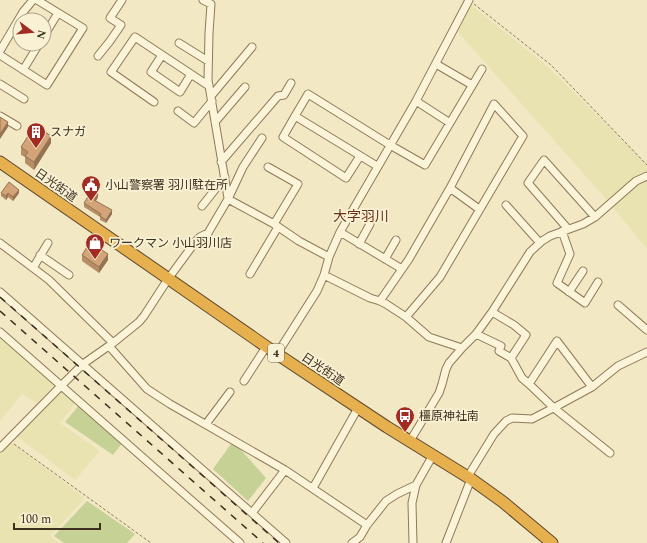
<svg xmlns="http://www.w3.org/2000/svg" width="647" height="543" font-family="Spectral,'Noto Sans JP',serif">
<rect width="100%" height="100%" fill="#f2e8c4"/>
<path fill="#e8e3b0" d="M469 3 548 67 647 164V174L630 182 607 200 456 30Z
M647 178V249L611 205 631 185Z
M0 335 56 383 37 403 22 394 0 421Z
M61 389 76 402 60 423 100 451 75 480 15 435Z
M11 442 85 498 50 536 59 543H0V453Z"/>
<path fill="#c6d196" d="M80 404 123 442 113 455 65 422Z
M233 441 266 478 248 501 213 469Z
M87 501 135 534 127 543H64L54 536Z"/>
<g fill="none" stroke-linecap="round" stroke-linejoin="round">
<defs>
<path id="minor" d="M203 0 211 4 209 33 208 80 228 198
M44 36 58 13
M179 43 208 61
M0 51 23 12 33 0
M0 55 47 85 83 28 37 0
M162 55 151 72 180 92 191 74
M98 56 110 41 121 25 110 18 122 0
M436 64 472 85
M23 70 39 44
M0 84 24 99
M211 96 252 47
M416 101 450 123
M154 102 111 72 135 37 209 86
M178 111 194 123 212 101
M0 116 17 126
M295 116 308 94 390 145 425 165 482 69
M215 122 245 87
M360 156 346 178 283 137 295 116 377 166
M221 162 278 96 284 95 291 83
M268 167 298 184 274 224
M450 188 479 209
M228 199 274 224 299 241 329 257
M506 205 540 243
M202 206 225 177
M568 229 528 183 544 160 595 217
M562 231 570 254 557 283 585 303 598 282
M340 232 402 269
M0 243 49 280 113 343
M359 244 370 224
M40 255 69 275
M385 259 396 240
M33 268 48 243
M250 274 278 227
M324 275 370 298 380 301 386 304 406 317 429 337 462 348
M0 292 286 543
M569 292 583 271
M380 301 409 259 450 188 494 104 523 136 440 277 406 317
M618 305 647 330
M492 312 514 325 526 335 511 358 522 378 529 384 554 408 610 453
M0 332 240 543
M476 334 501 346 499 351 511 358
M109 346 147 389 170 404 285 470 367 525
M277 354 317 291 324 275 329 257 340 232 416 101 469 0
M244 381 266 347
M529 384 557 341 592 387
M206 424 230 392
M410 441 439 393 442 384 446 369 449 363 462 348 476 334 492 312 530 252 542 241 550 236 583 224 595 217 636 181 647 176
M0 448 61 386 83 364 113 343 139 322 144 316 168 279 196 241 200 237 208 233 228 199 243 167 262 138
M313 488 358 408
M252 513 285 470
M352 543 360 537 367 525 386 501 397 494 416 485 433 455
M413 543 412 503 416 485
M446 543 471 479 470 473 494 434 506 421 512 418 532 419 559 405 592 387 618 366 647 352"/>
<path id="highway" d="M0 162 277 354 387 427 471 479 503 502 552 543"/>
</defs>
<use href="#minor" stroke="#8e7958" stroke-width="9"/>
<use href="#highway" stroke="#5c462d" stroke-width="13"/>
<path stroke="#8e7958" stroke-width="1" stroke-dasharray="3 2" stroke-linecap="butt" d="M474 4 551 65 647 165
M14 444 151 543"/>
<use href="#minor" stroke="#fbf4d8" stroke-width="7"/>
<use href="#highway" stroke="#e7b04e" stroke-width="11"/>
<path stroke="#3d2f1e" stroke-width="1.5" stroke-dasharray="7 7" stroke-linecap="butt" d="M0 297 279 543
M0 311 263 543"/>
</g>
<path fill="#b58d66" d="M51 143 34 170 25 163V157L21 155V147Z
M1 193H19L13 201 8 197 6 200 1 196Z
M98 197 96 201 112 214 106 223 100 220V217L84 207V203Z
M82 255 108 260 99 273 82 261Z"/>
<path fill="#947353" d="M8 122V127L0 139V134Z
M51 136V143L34 170V162Z
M19 190V193L13 201V197Z
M8 193V197L6 200V196Z
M98 194V197L94 204V200Z
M112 210V214L106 223V220Z
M108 254V260L99 273V267Z"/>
<path fill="#d3a477" stroke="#947353" d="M0 117 8 122 0 134Z
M35 125 51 136 34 162 25 156 28 152 21 147Z
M9 182 19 190 13 197 8 193 6 196 1 193Z
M92 190 98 194 94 200 112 210 106 220 100 216 101 214 84 203Z
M90 242 108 254 99 267 82 255Z"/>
<defs>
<symbol id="building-pin" viewBox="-11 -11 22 30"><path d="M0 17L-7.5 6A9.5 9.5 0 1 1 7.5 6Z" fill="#a22c23" stroke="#f8f1d4"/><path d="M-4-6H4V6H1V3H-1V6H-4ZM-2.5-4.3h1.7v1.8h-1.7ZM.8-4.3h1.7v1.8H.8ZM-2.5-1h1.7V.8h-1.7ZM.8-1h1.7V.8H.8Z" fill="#fff"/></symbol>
<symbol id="civic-pin" viewBox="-11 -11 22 30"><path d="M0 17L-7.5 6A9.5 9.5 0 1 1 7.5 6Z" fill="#a22c23" stroke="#f8f1d4"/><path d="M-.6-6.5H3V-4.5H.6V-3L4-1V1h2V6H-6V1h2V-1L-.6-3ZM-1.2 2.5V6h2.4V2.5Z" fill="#fff"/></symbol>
<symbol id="shop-pin" viewBox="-11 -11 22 30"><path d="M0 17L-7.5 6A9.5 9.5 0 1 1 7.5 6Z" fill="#a22c23" stroke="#f8f1d4"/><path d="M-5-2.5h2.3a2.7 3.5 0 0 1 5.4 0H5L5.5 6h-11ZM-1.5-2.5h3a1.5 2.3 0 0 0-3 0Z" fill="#fff"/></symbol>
<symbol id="bus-pin" viewBox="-11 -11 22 30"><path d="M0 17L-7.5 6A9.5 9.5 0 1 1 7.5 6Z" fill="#a22c23" stroke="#f8f1d4"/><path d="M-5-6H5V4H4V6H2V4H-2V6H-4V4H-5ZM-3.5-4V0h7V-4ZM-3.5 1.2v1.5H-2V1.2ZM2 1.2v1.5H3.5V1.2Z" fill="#fff"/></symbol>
</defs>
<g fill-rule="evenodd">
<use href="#building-pin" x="25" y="121" width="22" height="30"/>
<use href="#civic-pin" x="80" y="174" width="22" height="30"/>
<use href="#shop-pin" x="84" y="232" width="22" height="30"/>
<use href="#bus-pin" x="394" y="405" width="22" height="30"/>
</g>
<g text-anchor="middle" stroke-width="3.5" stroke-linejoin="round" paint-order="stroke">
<rect fill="#f8f1d4" stroke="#756955" stroke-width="1" x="268" y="344" width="16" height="18" rx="3"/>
<g font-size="11" font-weight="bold" fill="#3d2f1e">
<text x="276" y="357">4</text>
</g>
<g font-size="12" fill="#3d2f1e" stroke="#f8f1d4" text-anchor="start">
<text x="50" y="136">スナガ</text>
<text x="105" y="189">小山警察署 羽川駐在所</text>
<text x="109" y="247">ワークマン 小山羽川店</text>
<text x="419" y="420">橿原神社南</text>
</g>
<g font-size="12" fill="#3d2f1e" stroke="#f8f1d4">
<text transform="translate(56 185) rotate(35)" y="4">日光街道</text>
<text transform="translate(323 369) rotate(34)" y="4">日光街道</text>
</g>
<g font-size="14" fill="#6d3119" stroke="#f8f1d4">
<text x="361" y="221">大字羽川</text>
</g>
</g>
<g transform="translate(32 32) rotate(106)"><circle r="19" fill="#f8f1d4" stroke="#ada38b"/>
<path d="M0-3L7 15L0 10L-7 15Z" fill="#a22c23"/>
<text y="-6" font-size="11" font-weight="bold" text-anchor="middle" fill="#3d2f1e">N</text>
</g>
<path d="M14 523v6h86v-6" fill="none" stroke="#3d2f1e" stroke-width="2"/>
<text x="20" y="523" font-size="12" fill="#3d2f1e" stroke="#f8f1d4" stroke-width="3" paint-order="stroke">100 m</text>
</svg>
